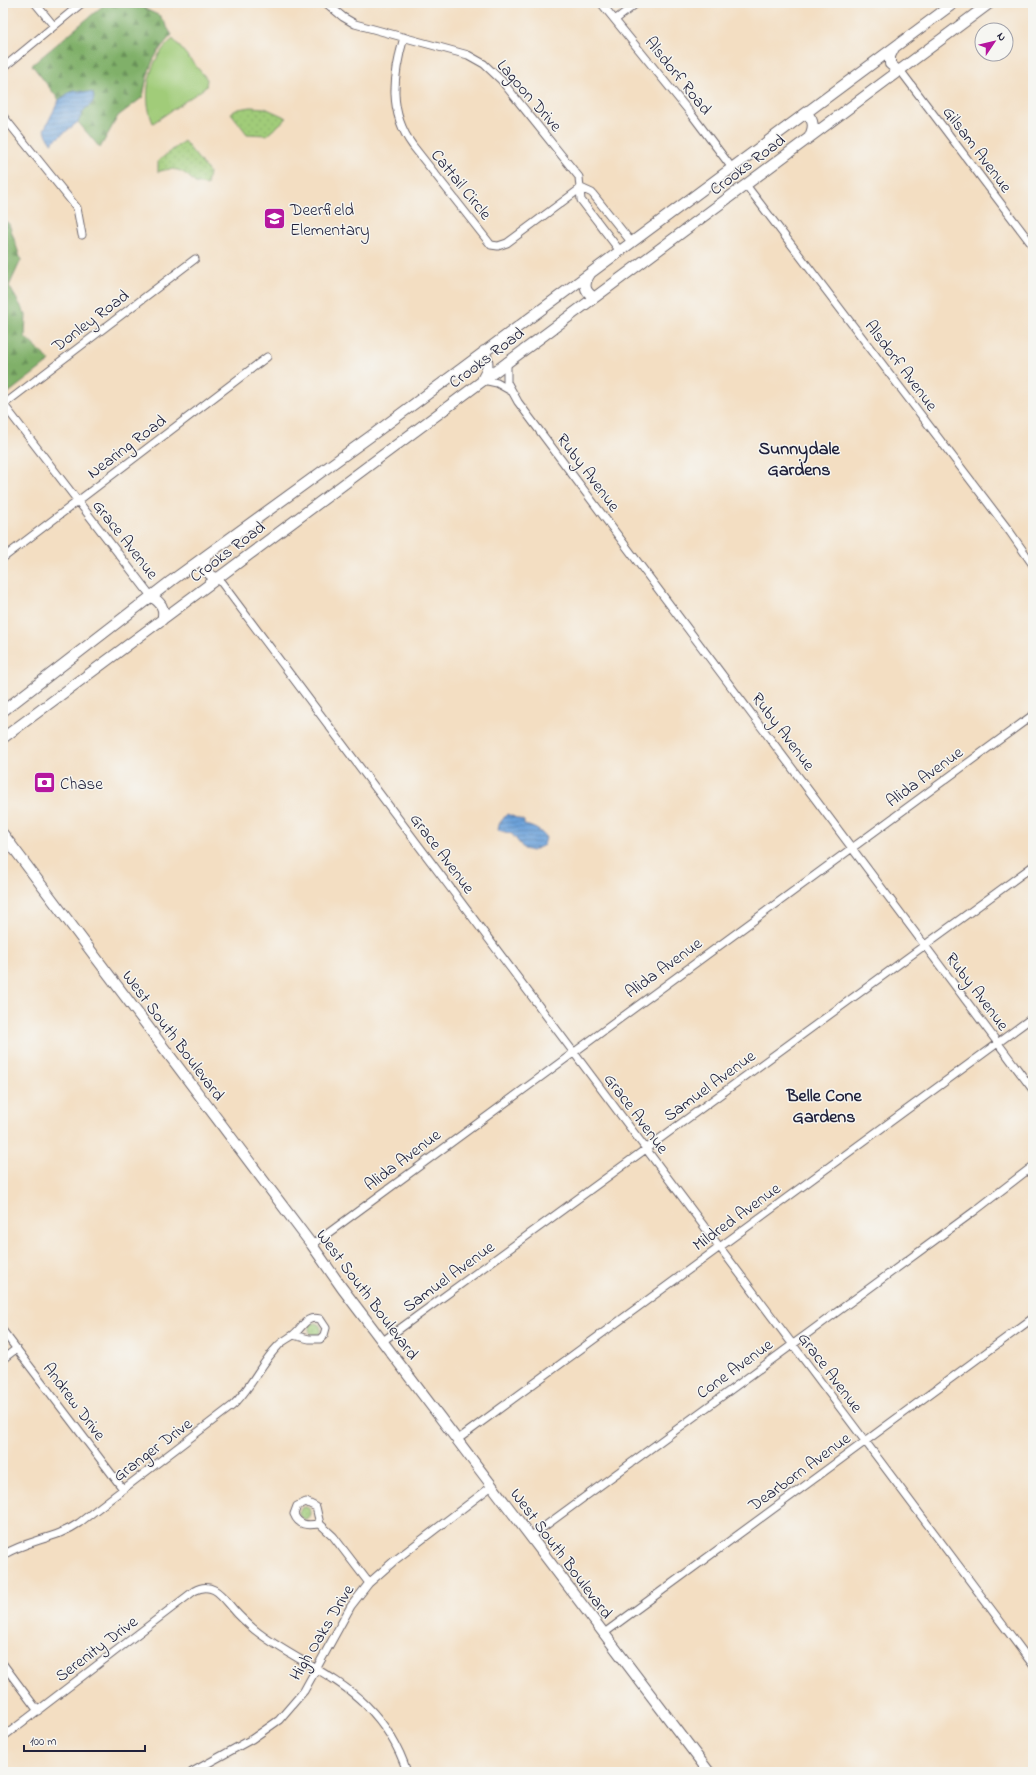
<svg xmlns="http://www.w3.org/2000/svg" width="1036" height="1775" font-family="'Indie Flower',sans-serif">
<defs>
<pattern id="grass-dots" width="8" height="8" patternUnits="userSpaceOnUse"><rect width="8" height="8" fill="#a1cc79"/><path d="M2 2h.1M6 6h.1" fill="none" stroke="#8aaf6a" stroke-width="1.8" stroke-linecap="round"/></pattern>
<pattern id="forest-firs" width="22" height="20" patternUnits="userSpaceOnUse"><rect width="22" height="20" fill="#80b069"/><path d="M5 1l3.5 6h-7zM16 11l3.5 6h-7z" fill="#688f58"/></pattern>
<pattern id="water-rules" width="6" height="5" patternUnits="userSpaceOnUse"><rect width="6" height="5" fill="#6ca1d9"/><path d="M0 2.5h6" fill="none" stroke="#5883b1"/></pattern>
</defs>
<rect width="100%" height="100%" fill="#f6f6f2"/>
<filter id="ink" filterUnits="userSpaceOnUse"><feTurbulence type="fractalNoise" baseFrequency=".025" numOctaves="2"/><feDisplacementMap in="SourceGraphic" scale="8" xChannelSelector="R" yChannelSelector="G"/><feConvolveMatrix kernelMatrix="1 2 1 2 8 2 1 2 1" color-interpolation-filters="sRGB"/></filter>
<filter id="wash" filterUnits="userSpaceOnUse"><feTurbulence type="fractalNoise" baseFrequency=".012" numOctaves="4" result="noise"/><feDisplacementMap in="SourceGraphic" scale="16" xChannelSelector="R" yChannelSelector="G"/><feGaussianBlur stdDeviation="0.9" result="paint"/><feColorMatrix in="noise" values="0 0 0 0 0 0 0 0 0 0 0 0 0 0 0 0 0 1.4 0 .05"/><feComposite in="paint" operator="in"/></filter>
<g filter="url(#wash)">
<rect width="100%" height="100%" fill="#f3dec2"/>
<path fill="url(#grass-dots)" stroke="#62775a" d="M251 107 265 108 287 118 267 135 247 134 231 113 238 109Z
M184 141 209 172 207 185 195 183C184 170 174 166 158 172V161Z
M309 1329a6 6 0 1 1 12 0a6 6 0 1 1-12 0Z
M299 1513a6 6 0 1 1 12 0a6 6 0 1 1-12 0Z"/>
<path fill="url(#forest-firs)" stroke="#516952" d="M106 3H144L145 9 160 16 172 35C152 55 148 70 143 97L118 116 100 148 78 122 84 110 92 103 73 90 59 100 32 65Z
M3 219 9 224 21 260 9 286 26 315 25 337 50 361 3 397Z"/>
<path fill="#a1cc79" stroke="#62775a" d="M173 39 207 79 206 87 153 123C141 95 149 58 173 39Z"/>
<path fill="url(#water-rules)" stroke="#47628a" d="M73 90 93 93 94 98 92 103 84 110 78 122 51 143 44 130 59 100Z
M507 814 524 821V825C532 826 542 831 546 838L544 845 532 851 524 849 512 834 498 830 499 824Z"/>
</g>
<g filter="url(#ink)">
<g fill="none" stroke-linecap="round" stroke-linejoin="round">
<defs>
<path id="street" d="M35 3 54 26
M326 3 343 17 355 24 468 55 484 64 501 80 579 177 581 200 620 251
M601 3 692 115 732 168
M615 20 637 3
M404 37C393 76 388 112 413 146L491 245 498 246 507 243 581 188
M3 68 82 3
M900 70 1033 246
M3 116 77 208 82 235
M746 185 1010 532 1033 565
M581 188 592 193 632 243
M507 361V382L518 402 1033 1090
M483 380 497 383 511 391
M3 405 195 259
M4 405 151 596
M3 558 267 357
M218 578 1033 1665
M312 1245 1033 715
M3 1331 123 1489
M383 1341 1033 866
M3 1359 16 1349
M457 1440 1033 1017
M320 1524C309 1525 299 1527 294 1514L297 1506 306 1502 316 1507 320 1524 333 1536 369 1583
M530 1537 976 1210 1033 1166
M3 1555C27 1540 56 1539 79 1523L232 1406C251 1389 260 1364 278 1346 282 1341 288 1339 293 1335 303 1328 305 1315 320 1319L326 1328 324 1335 320 1339H309L293 1335
M603 1634 1033 1318
M3 1664 38 1711
M3 1737 194 1591C214 1580 223 1598 235 1611 241 1618 248 1624 255 1630 290 1658 334 1673 366 1705 385 1724 399 1747 407 1772
M192 1772 252 1739 279 1720 304 1691 351 1606 369 1583 394 1561 492 1486"/>
<path id="secondary" d="M894 48 890 56V64L896 69 900 70
M806 113C815 121 814 128 809 138
M590 274C584 283 583 291 594 297
M483 378C489 369 489 361 484 351
M206 556C202 566 207 576 218 578
M151 596C160 602 166 608 162 620
M3 711 171 581 375 433 954 3
M3 738 990 3
M3 834 312 1245 342 1288 709 1772"/>
</defs>
<use href="#street" stroke="#6b646a" stroke-width="9"/>
<use href="#secondary" stroke="#6b646a" stroke-width="12"/>
<use href="#street" stroke="#fff" stroke-width="7"/>
<use href="#secondary" stroke="#fff" stroke-width="10"/>
</g>
</g>
<defs>
<symbol id="school-square" viewBox="-11 -11 22 22"><rect x="-9" y="-9" width="18" height="18" rx="4" fill="#b5179e" stroke="#f6f6f2"/><path d="M0-5L7-2L0 1L-7-2ZM-4 1L0 2.5L4 1V4Q0 6-4 4Z" fill="#fff"/></symbol>
<symbol id="bank-square" viewBox="-11 -11 22 22"><rect x="-9" y="-9" width="18" height="18" rx="4" fill="#b5179e" stroke="#f6f6f2"/><path d="M-6-4H6V4H-6ZM0-2.3a2.3 2.3 0 1 0 0 4.6a2.3 2.3 0 1 0 0-4.6Z" fill="#fff"/></symbol>
</defs>
<g fill-rule="evenodd">
<use href="#school-square" x="262" y="206" width="25" height="25"/>
<use href="#bank-square" x="32" y="770" width="25" height="25"/>
</g>
<g text-anchor="middle" stroke-width="3" stroke-linejoin="round" paint-order="stroke">
<g font-size="17" fill="#22223b" stroke="#f6f6f2">
<text transform="translate(679 75) rotate(51)" y="6">Alsdorf Road</text>
<text transform="translate(530 95) rotate(49)" y="6">Lagoon Drive</text>
<text transform="translate(978 149) rotate(53)" y="6">Gilsam Avenue</text>
<text transform="translate(747 164) rotate(-37)" y="6">Crooks Road</text>
<text transform="translate(462 184) rotate(51)" y="6">Cattail Circle</text>
<text transform="translate(90 320) rotate(-37)" y="6">Donley Road</text>
<text transform="translate(486 357) rotate(-37)" y="6">Crooks Road</text>
<text transform="translate(902 365) rotate(53)" y="6">Alsdorf Avenue</text>
<text transform="translate(126 446) rotate(-37)" y="6">Nearing Road</text>
<text transform="translate(589 472) rotate(53)" y="6">Ruby Avenue</text>
<text transform="translate(126 539) rotate(52)" y="6">Grace Avenue</text>
<text transform="translate(227 551) rotate(-37)" y="6">Crooks Road</text>
<text transform="translate(784 731) rotate(53)" y="6">Ruby Avenue</text>
<text transform="translate(924 776) rotate(-36)" y="6">Alida Avenue</text>
<text transform="translate(443 853) rotate(53)" y="6">Grace Avenue</text>
<text transform="translate(663 967) rotate(-36)" y="6">Alida Avenue</text>
<text transform="translate(978 991) rotate(53)" y="6">Ruby Avenue</text>
<text transform="translate(174 1035) rotate(53)" y="6">West South Boulevard</text>
<text transform="translate(709 1085) rotate(-36)" y="6">Samuel Avenue</text>
<text transform="translate(637 1113) rotate(53)" y="6">Grace Avenue</text>
<text transform="translate(402 1159) rotate(-37)" y="6">Alida Avenue</text>
<text transform="translate(736 1216) rotate(-36)" y="6">Mildred Avenue</text>
<text transform="translate(448 1276) rotate(-36)" y="6">Samuel Avenue</text>
<text transform="translate(368 1294) rotate(53)" y="6">West South Boulevard</text>
<text transform="translate(734 1368) rotate(-36)" y="6">Cone Avenue</text>
<text transform="translate(831 1372) rotate(53)" y="6">Grace Avenue</text>
<text transform="translate(75 1401) rotate(53)" y="6">Andrew Drive</text>
<text transform="translate(152 1449) rotate(-37)" y="6">Granger Drive</text>
<text transform="translate(799 1471) rotate(-36)" y="6">Dearborn Avenue</text>
<text transform="translate(562 1553) rotate(53)" y="6">West South Boulevard</text>
<text transform="translate(321 1632) rotate(-59)" y="6">High Oaks Drive</text>
<text transform="translate(96 1648) rotate(-37)" y="6">Serenity Drive</text>
</g>
<g font-size="17" fill="#22223b" stroke="#f6f6f2" text-anchor="start">
<text x="290" y="215">Deerfield<tspan x="290" dy="20">Elementary</tspan></text>
<text x="60" y="789">Chase</text>
</g>
<g font-size="18" font-weight="bold" fill="#22223b" stroke="#f6f6f2">
<text x="799" y="454">Sunnydale<tspan x="799" dy="21">Gardens</tspan></text>
<text x="824" y="1101">Belle Cone<tspan x="824" dy="21">Gardens</tspan></text>
</g>
</g>
<rect width="1036" height="1775" fill="none" stroke="#f6f6f2" stroke-width="16"/>
<g transform="translate(994 42) rotate(55)"><circle r="19" fill="#f6f6f2" stroke="#a1a1a9"/>
<path d="M0-3L7 15L0 10L-7 15Z" fill="#b5179e"/>
<text y="-6" font-size="11" font-weight="bold" text-anchor="middle" fill="#22223b">N</text>
</g>
<path d="M24 1745v6h121v-6" fill="none" stroke="#22223b" stroke-width="2"/>
<text x="30" y="1745" font-size="12" fill="#22223b" stroke="#f6f6f2" stroke-width="3" paint-order="stroke">100 m</text>
</svg>
